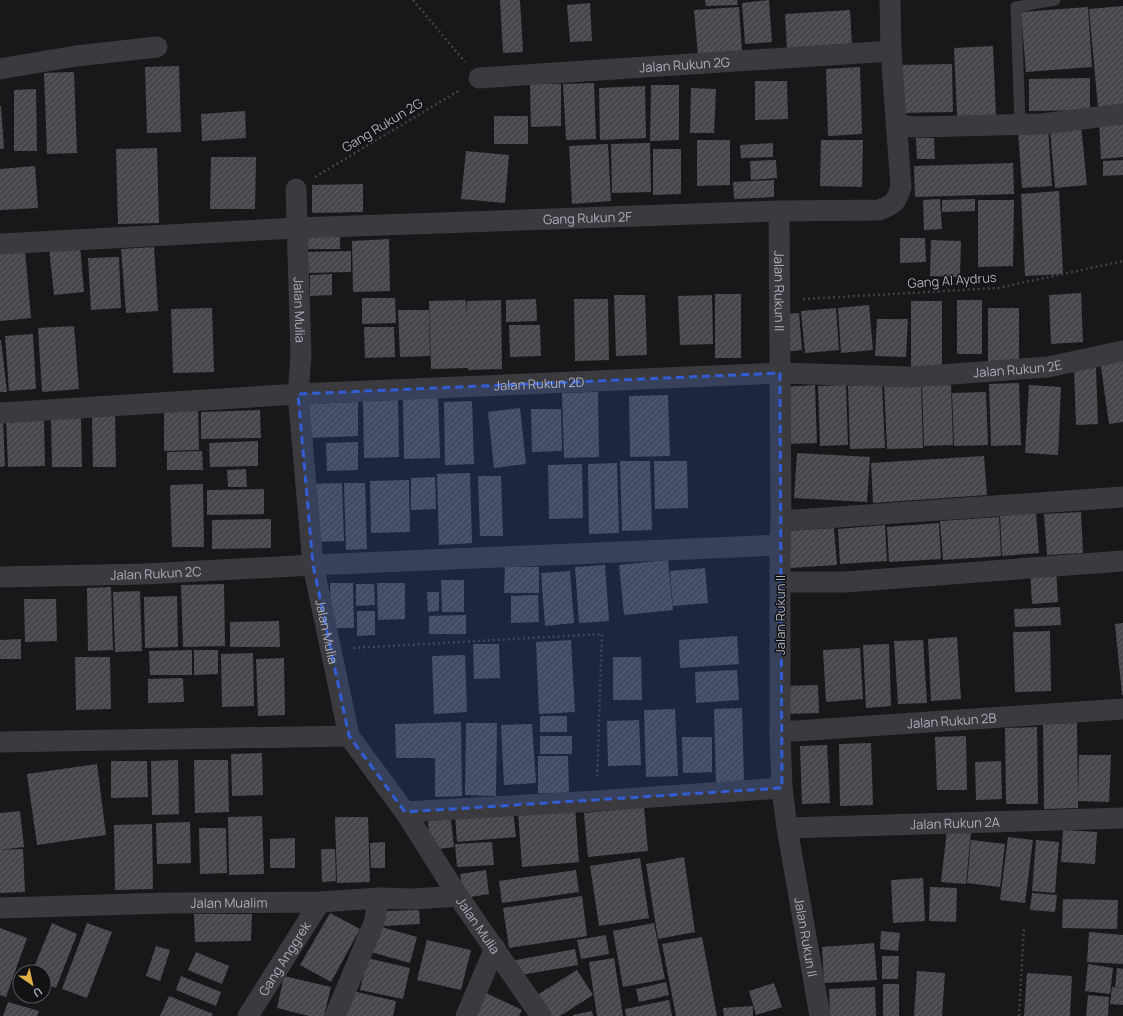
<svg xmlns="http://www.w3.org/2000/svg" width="1123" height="1016" font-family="Manrope,sans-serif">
<defs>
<pattern id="building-hatch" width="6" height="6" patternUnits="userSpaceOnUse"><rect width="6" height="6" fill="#47484d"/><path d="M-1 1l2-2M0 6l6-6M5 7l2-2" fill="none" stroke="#5f6065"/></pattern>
</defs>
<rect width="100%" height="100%" fill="#18181a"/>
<path fill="url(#building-hatch)" d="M500 0H520L523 52 503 53Z
M705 0H737L738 5 706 6Z
M769 0 772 42 745 44 742 3Z
M590 3 592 41 570 42 567 5Z
M1123 6V104L1098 107 1089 9Z
M739 7 742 51 698 55 694 10Z
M1088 7 1092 67 1026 72 1021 12Z
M850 10 852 46 787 50 785 14Z
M993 46 996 116 957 117 954 48Z
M952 64 953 112 899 113V65Z
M179 66 181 132 147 133 145 67Z
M860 67 862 134 828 136 826 69Z
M74 72 77 153 47 154 44 73Z
M1090 78V110L1029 111V79Z
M755 81H787L788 119 755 120Z
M594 83 596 139 566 140 563 84Z
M530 84H561V126L531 127Z
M651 85H679V140L650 141Z
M645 86 646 138 600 140 599 88Z
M691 88 716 89 714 133H690Z
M36 89 37 151H14V90Z
M0 106H1L4 148 0 149Z
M245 111 246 138 202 141 201 114Z
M494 116H528V144H494Z
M1123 116V157L1101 159 1099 118Z
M1081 125 1087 185 1055 188 1050 129Z
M1048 128 1052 186 1022 188 1018 130Z
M916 138H934L935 159H917Z
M697 140H730V185L697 186Z
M821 140H863L862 187 820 186Z
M650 143 651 192 612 193 611 144Z
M773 143V157L741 158 740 145Z
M608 144 611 201 572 204 569 146Z
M157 148 159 223 118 224 116 149Z
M653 149H681V194L653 195Z
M466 151 509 155 505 203 461 199Z
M211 157H256L255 209H210Z
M776 160 777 178 751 180 750 161Z
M1123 160V175L1103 176V161Z
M1013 163 1014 194 915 197 914 166Z
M35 166 38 208 0 210V169Z
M774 180V197L734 199 733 182Z
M363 184V212L312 213V185Z
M1059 191 1063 274 1025 276 1021 194Z
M940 199 942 229 924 230 923 200Z
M975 199V211L942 212V200Z
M978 200H1014L1013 266 978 267Z
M308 230H340V249H308Z
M900 238H925L926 262 900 263Z
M389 239 390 291 353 292 352 241Z
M931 240 961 241 960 277 930 276Z
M80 245 84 292 54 295 49 248Z
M154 247 158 311 126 313 121 249Z
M25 251 31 318 0 321V253Z
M351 251V272L306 273V252Z
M119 257 121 308 91 310 88 258Z
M332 274V295L310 296V275Z
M1081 293 1083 342 1051 344 1049 295Z
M715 294H741V358H715Z
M614 295H645L647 355 616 356Z
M712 295 713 344 680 345 678 296Z
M362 298H395L396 323 362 324Z
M536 299 537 321 506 322V300Z
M574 299H608L609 360 575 361Z
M466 300V315L467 301 501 300 502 369 468 370V368L431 369 429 301Z
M957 300H982V354H957Z
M911 301H942V371H911Z
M869 305 873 350 841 353 838 308Z
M212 308 214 372 173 373 171 309Z
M836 308 839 350 805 353 801 311Z
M988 308H1019V363H988Z
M398 310H429L430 356 400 357Z
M799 313 802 350 784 352 781 314Z
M877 319H908L906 357 875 356Z
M509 325H540L541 356 510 357Z
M74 326 79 389 42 392 38 328Z
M364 327H394L395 357 365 358Z
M33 334 36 389 9 391 5 336Z
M0 340H1L7 392H0Z
M1123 357V422L1109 424 1100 360Z
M1096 368 1098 424 1076 425 1074 369Z
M921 381 923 448 887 449 884 383Z
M1019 383 1021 445 991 446 989 384Z
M815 385 817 443 784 444 782 387Z
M846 385 848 445 820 446 818 386Z
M882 385 885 448 850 449 848 386Z
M951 385 953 445 924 446 922 386Z
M1029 385 1061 387 1058 455 1025 453Z
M598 392 599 457 564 458 562 393Z
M986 392 988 445 954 446 952 393Z
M668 395 670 456 630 457 629 396Z
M438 398 440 458 404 459 403 399Z
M398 400 399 457 364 458 363 401Z
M472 401 474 464 445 465 444 402Z
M358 402V436L307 438V404Z
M198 406 199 450 164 451V407Z
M520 408 526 464 494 468 488 412Z
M531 409H561L562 451 532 452Z
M260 410 261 438 201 439V412Z
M115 414 116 467H93L92 415Z
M44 418 45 466 8 467 6 419Z
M81 418 82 467H52L51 419Z
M0 419H3L5 466 0 467Z
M258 441V466L210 467 209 443Z
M358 442V470L327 471 326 443Z
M202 451 203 470H167V452Z
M797 453 870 457 867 502 794 498Z
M984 456 987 495 873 503 871 463Z
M620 461H650L652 530 622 531Z
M654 461H687L688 508 655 509Z
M617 463 619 533 589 534 588 464Z
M582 464 583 518 549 519 548 465Z
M246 469 247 487H228L227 470Z
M470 473 472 543 439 545 437 474Z
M478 476H501L503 536H480Z
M435 477 436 509 411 510V478Z
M409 480 410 532 371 533 370 481Z
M342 483 344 541 313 542 312 484Z
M344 483H365L367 549 346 550Z
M203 484 204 547H172L170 485Z
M264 489V514L207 515V490Z
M1036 512 1039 553 1002 556 1000 515Z
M1081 512 1083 553 1047 555 1044 514Z
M999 517 1001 556 943 560 940 521Z
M271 519V548L212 549V520Z
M939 523 941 559 889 562 887 527Z
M885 525 887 561 840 564 838 529Z
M834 528 837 565 790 568 788 531Z
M668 560 673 610 624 615 619 565Z
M605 565 609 621 579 623 575 567Z
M505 567H539V593H504Z
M1056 567 1058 602 1032 604 1030 569Z
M705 568 708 603 673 606 670 571Z
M570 571 574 623 545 626 541 573Z
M441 580H464V612H442Z
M330 583H353L354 628H331Z
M377 583H405V619L378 620Z
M224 584 225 646 183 647 181 585Z
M356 584H374L375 605 356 606Z
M111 587 113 650 88 651 87 588Z
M140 591 142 651 115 652 113 592Z
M427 592H439V611L428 612Z
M538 595 539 622 511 623V596Z
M177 596 178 647 145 648 144 597Z
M24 599H56L57 641 25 642Z
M1060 607 1061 625 1015 627 1014 609Z
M357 611H375V635L357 636Z
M466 615V634H429V616Z
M279 621 280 647H230V622Z
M1123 623V695H1122L1115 624Z
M1050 631 1051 691 1015 692 1013 632Z
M737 636 739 664 680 668 679 640Z
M957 637 961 699 931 701 928 639Z
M21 639V659H0V640Z
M571 640 575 712 539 714 536 642Z
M923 640 927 703 898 704 894 641Z
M473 644H499L500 678 474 679Z
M889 644 891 706 866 708 863 645Z
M860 648 863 699 826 702 823 650Z
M192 650V675H150L149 651Z
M194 650H218V674L194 675Z
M253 653 254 706 222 707 221 654Z
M465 655 467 712 434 714 432 656Z
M75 657H110L111 709 76 710Z
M613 657H641L642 700H613Z
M284 658 285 715 258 716 256 659Z
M737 670 739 700 696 703 695 672Z
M183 678 184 702 148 703V679Z
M818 685 819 713 786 714 785 686Z
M742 708 744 782 716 783 714 709Z
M675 709 678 776 646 777 644 710Z
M540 716H567V732H540Z
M639 720 641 765 608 766 607 721Z
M461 722 462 796 435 797V758H396L395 724Z
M466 723H497L496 796 465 795Z
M1077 723 1078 798 1079 755H1111L1109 802 1078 801V808L1044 809 1043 724Z
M532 724 536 783 504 785 501 725Z
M1037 727 1038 804H1006L1005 728Z
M540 736H572V754H540Z
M966 736 967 790H937L935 737Z
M682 737H712V772L683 773Z
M871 743 873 805 840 806 839 744Z
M827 745 830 803 802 804 800 746Z
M262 753 263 795 232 796 231 754Z
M538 756H568L569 793H538Z
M178 760 179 814 152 815 151 761Z
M194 760H228L229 812 195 813Z
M111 761H147L148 797 111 798Z
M1001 761 1002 799 976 800 975 762Z
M97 764 106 835 37 845 27 774Z
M575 807 579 862 522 867 518 812Z
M644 807 648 851 588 857 584 813Z
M513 810 516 837 457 842 455 815Z
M20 811 24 847 0 850V813Z
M450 812 454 847 431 850 427 815Z
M262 816 264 874 229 875 228 817Z
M335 817H368L370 882 337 883Z
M190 822 191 863 157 864 156 823Z
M152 824 153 889 115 890 114 825Z
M199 828H226L227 873 200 874Z
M947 830 971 832 966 884 941 882Z
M1063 830 1097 832 1095 864 1061 862Z
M1008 837 1033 840 1025 903 1000 900Z
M295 838V868H270V839Z
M971 840 1005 844 1000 887 967 883Z
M1036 840 1059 842 1055 893 1032 891Z
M385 842V868H371L370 843Z
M492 842 494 865 457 867 455 844Z
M23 849 25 892 0 893V850Z
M321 849H335L336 881 322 882Z
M684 857 695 932 658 939 646 864Z
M640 858 649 918 599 926 590 866Z
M486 870 489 894 464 898 460 874Z
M576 870 579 892 502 903 499 881Z
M923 878 925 921 893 923 891 880Z
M930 887 957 888 956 922 929 921Z
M1032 893 1057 895 1055 912 1030 910Z
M582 896 587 936 509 948 503 908Z
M1063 899 1118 900 1117 929 1062 928Z
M419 910 420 924 384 926 383 911Z
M330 913 360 929 331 982 300 965Z
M194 914H252L251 941 195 942Z
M52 923 77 934 56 988 44 983V972H32Z
M87 923 112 932 87 998 62 989Z
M654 923 665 979 623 987 613 931Z
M378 926 417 937 410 963 371 952Z
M0 928 27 938 6 997 0 995Z
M881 931 900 933 898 951 880 949Z
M1089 932 1123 935V964L1087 962Z
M606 935 609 954 581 959 577 940Z
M702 937 717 1016H676L662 944Z
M427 940 471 950 461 990 417 980Z
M874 943 877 980 824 983 822 947Z
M156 946 170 950 160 981 146 976Z
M575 949 578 965 521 975 511 961Z
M196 952 229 966 222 984 188 970Z
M882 956H899L898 979H882Z
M367 958 410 968 403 999 360 990Z
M614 958 623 1016H597L589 962Z
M1088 964 1113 968 1110 994 1085 991Z
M1117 968 1123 969V988L1115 987Z
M577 970 593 995 560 1016H546L534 997Z
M917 971 945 973 942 1016H914Z
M1027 973 1072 976 1070 1016H1024Z
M181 976 221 992 216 1006 176 990Z
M284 976 331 987 324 1016H309L277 1008Z
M666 982 669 995 639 1002 636 989Z
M774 983 782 1007 756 1015 749 991Z
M883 984H899V1016H883Z
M875 987 876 1016H830L829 989Z
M1112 987 1123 988V1005L1110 1004Z
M352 991 396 1001 393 1016H346Z
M482 991 522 1010 519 1016H470Z
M1088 995 1109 997 1108 1016H1086Z
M169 996 213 1014 212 1016H160Z
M669 1000 672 1016H626L625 1009Z
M8 1002 39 1011 37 1016H3Z
M753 1006V1016H724L723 1008Z
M592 1011 593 1016H573V1015Z"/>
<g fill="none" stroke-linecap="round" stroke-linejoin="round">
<path stroke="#404146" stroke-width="2.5" stroke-dasharray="2 3" stroke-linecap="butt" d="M413 0 465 62
M315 177 460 90
M803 299 998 288 1123 261
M353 648 602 634 597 779
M1019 1016 1024 927"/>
<path stroke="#3a3a3f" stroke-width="11" d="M1020 124 1016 7 1055 0"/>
<g stroke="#3a3a3f" stroke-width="21">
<path d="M0 69 76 56 157 47"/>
<path id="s1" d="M479 78 891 51"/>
<path d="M896 125 916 127 1042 124 1123 114"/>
<path id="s2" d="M296 189 301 355 298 394 313 565 349 736 405 812 458 896 541 1016"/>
<path id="s3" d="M779 211 781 521 780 545V732L782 788 787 828 820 1016"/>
<path id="s4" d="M0 244 297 228 779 211 879 210C894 204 896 203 901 187L891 51 890 0"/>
<path id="s5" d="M0 413 298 394 780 373 911 377 1048 367 1123 351"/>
<path d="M781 521 1123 497"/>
<path id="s6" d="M0 577 145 574 313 565 780 545"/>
<path d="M780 582H845L1123 561"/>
<path id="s7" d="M780 732 1123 709"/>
<path d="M0 742 349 736"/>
<path d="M405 812 596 801 782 788"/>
<path id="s8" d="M787 828 1123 818"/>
<path id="s9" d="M0 908 168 903 320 902 379 898 414 899 458 896"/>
<path id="s10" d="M248 1016 320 902"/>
<path d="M335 1016 374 923 379 898"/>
<path d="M466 1016 495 948"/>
</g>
</g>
<path fill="#325dd3" fill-opacity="0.2" stroke="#325dd3" stroke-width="3" stroke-dasharray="8 5" stroke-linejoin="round" d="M780 373 782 788 405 812 349 736 313 565 298 394Z"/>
<g text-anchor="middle" stroke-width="3" stroke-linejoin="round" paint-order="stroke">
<g font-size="13" fill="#acb0b9" stroke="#131315">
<text dy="5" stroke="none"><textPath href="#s1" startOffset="206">Jalan Rukun 2G</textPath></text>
<text transform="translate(382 125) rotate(-31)" y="5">Gang Rukun 2G</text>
<text dy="5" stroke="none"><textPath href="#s4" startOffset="588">Gang Rukun 2F</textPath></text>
<text transform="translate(952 280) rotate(-4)" y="5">Gang Al Aydrus</text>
<text dy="5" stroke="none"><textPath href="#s3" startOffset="80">Jalan Rukun II</textPath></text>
<text dy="5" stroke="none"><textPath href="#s2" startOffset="121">Jalan Mulia</textPath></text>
<text dy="5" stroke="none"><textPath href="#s5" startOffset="1019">Jalan Rukun 2E</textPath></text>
<text dy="5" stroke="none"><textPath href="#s5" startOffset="540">Jalan Rukun 2D</textPath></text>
<text dy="5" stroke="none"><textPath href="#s6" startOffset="156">Jalan Rukun 2C</textPath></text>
<text transform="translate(780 615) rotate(-90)" y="5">Jalan Rukun II</text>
<text dy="5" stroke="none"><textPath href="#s2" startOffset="445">Jalan Mulia</textPath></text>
<text dy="5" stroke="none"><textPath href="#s7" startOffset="172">Jalan Rukun 2B</textPath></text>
<text dy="5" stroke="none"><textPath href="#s8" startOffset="168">Jalan Rukun 2A</textPath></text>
<text dy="5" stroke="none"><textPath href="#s9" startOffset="229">Jalan Mualim</textPath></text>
<text dy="5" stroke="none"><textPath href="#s2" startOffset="781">Jalan Mulia</textPath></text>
<text dy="5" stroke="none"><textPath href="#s3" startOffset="728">Jalan Rukun II</textPath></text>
<text dy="5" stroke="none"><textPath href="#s10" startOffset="68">Gang Anggrek</textPath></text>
</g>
</g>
<g transform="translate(32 984) rotate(146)"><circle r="19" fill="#131315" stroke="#505257"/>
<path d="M0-3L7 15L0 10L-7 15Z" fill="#e2af49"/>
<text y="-6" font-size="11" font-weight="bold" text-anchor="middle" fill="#acb0b9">U</text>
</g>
</svg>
